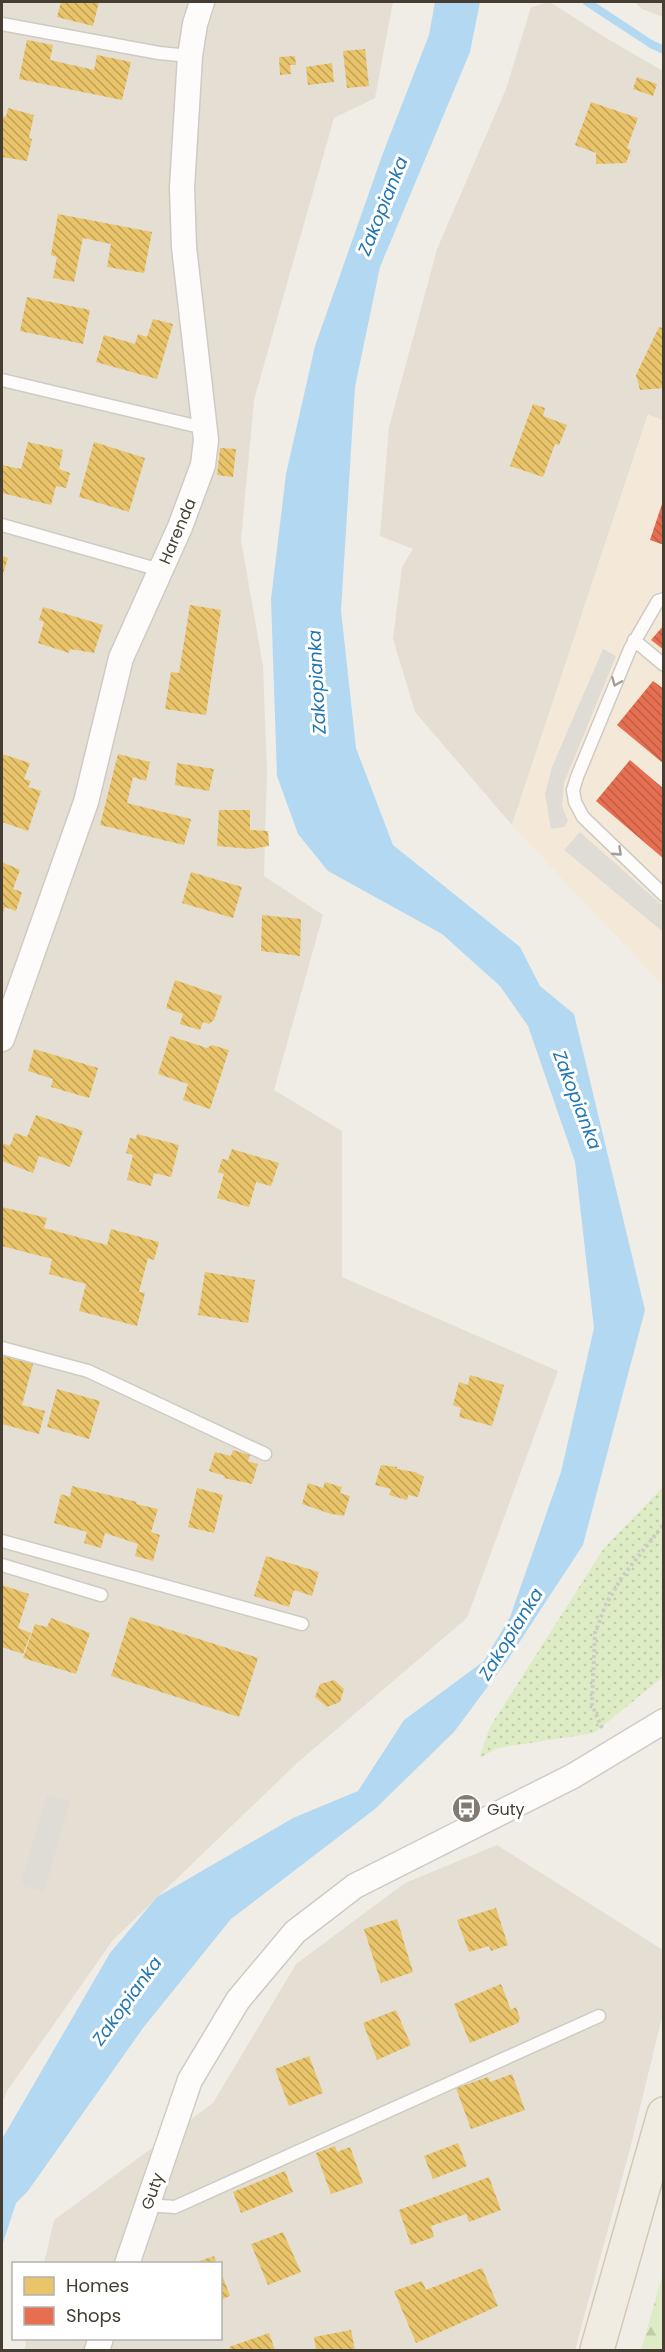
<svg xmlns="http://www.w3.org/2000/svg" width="665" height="2352" font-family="Poppins,sans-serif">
<defs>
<pattern id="green-dots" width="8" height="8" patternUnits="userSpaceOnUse" patternTransform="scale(1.5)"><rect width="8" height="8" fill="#ddecc4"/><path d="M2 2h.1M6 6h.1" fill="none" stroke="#bfcba9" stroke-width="1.8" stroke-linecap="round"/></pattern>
<pattern id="forest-firs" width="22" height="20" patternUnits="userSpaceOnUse" patternTransform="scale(1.5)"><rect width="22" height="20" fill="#ddecc4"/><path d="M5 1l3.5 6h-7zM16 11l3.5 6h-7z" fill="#bfcba9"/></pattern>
<pattern id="homes-back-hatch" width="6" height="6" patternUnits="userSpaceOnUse" patternTransform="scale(1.5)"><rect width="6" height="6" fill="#e9c46a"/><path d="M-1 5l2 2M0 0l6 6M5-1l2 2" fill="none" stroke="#bfa158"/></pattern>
<pattern id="shops-back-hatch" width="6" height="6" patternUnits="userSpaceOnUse" patternTransform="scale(1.5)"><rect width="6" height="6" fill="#e76f51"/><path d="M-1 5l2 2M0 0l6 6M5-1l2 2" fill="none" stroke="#bd5d44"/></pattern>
</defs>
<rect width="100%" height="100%" fill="#f0ede6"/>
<path fill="#e5dfd3" d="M2 2H393L375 98 334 118 254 400 241 540 263 666 267 771 264 876 323 915 274 1090 342 1131V1277L558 1371 467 1618 296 1764 113 1940 7 2091 2 2103Z
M550 2 606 38 663 71 664 421 648 415 512 825 415 712 393 639 402 567 413 549 380 536 389 427 437 249 506 89 531 7Z
M635 2H663V17L642 9Z
M497 1845 663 1950V2013L630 2149 575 2350H25L26 2339 220 2338V2264L44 2263 54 2220 213 2103 296 1964 405 1883Z"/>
<path fill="#f4e9d8" d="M648 414 664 421 663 986 512 825Z"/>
<path fill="url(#green-dots)" d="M663 1487V1677L594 1733 498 1748 479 1758 490 1727 604 1548Z"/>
<path fill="url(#forest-firs)" d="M663 2273V2350H641Z"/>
<path fill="#dfdcd6" d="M603 649 616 656 564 783 562 806 568 821 564 827 551 829 545 794 552 767Z
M580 832 663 906V932L564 850Z
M47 1794 70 1801 44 1892 20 1885Z"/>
<path fill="#b3d9f2" d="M435 2H480L470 52 380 267 355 387 341 610 356 748 393 845 520 947 540 986 574 1014 645 1310 583 1545 509 1658 454 1732 375 1809 231 1919 143 2028 28 2191 16 2203 2 2246V2139L110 1953 157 1897 293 1818 358 1791 404 1720 484 1661 510 1617 561 1472 594 1328 575 1162 528 1026 500 986 442 934 328 871 298 834 277 776 271 599 286 474 315 346 383 153 429 35Z"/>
<path fill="url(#homes-back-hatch)" d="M61 2H99L93 26 57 17Z
M27 40 53 45 50 60 94 70 97 55 131 62 122 100 19 79Z
M365 49 369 86 347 88 343 51Z
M295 56 296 65H290L291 74 280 75 279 57Z
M332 63 334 82 308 85 306 67Z
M637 77 657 84 653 96 633 89Z
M591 102 638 118 627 148 631 150 626 163 596 164V153L575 145Z
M8 108 34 115 29 138 32 139 27 161 2 157V116L6 117Z
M58 214 152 232 144 273 107 267 111 244 83 238 74 282 53 278 57 257 51 255Z
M27 297 90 310 83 344 20 331Z
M153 319 173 324 157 379 96 362 104 335 135 344 138 334 147 337Z
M659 327 664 329V388L640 390 636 375Z
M533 404 545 408 543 416 567 425 559 445 555 444 543 477 510 466Z
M28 442 63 450 59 469 70 473 66 488 56 486 51 505 2 493V465L21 469Z
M94 442 145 458 129 512 79 497Z
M220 448 236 449 233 477 217 475Z
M2 556 8 558 2 577Z
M190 605 221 610 206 715 165 709 171 672 179 673Z
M43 607 103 625 94 653 70 649 69 653 38 643 44 622 39 620Z
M2 754 30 763 24 779 31 781 28 787 41 791 28 831 2 822Z
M118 754 150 762 146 781 133 777 127 803 191 819 184 845 100 825Z
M177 763 214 769 209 791 175 785Z
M219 810H250V830L268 831 269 846 251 849 217 846Z
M2 862 20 870 13 889 22 892 16 911 5 907 2 916Z
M191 872 242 887 233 918 182 903Z
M262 915 301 919 300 956 261 951Z
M175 980 222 996 214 1020 209 1024 203 1022 200 1030 180 1024 183 1014 166 1008Z
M170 1036 207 1048 212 1045 229 1050 210 1109 183 1100 188 1084 158 1074Z
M34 1049 98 1068 89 1098 51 1087 53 1079 28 1071Z
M36 1115 83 1131 70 1167 39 1156 33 1173 2 1161V1143L10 1146 15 1133 27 1137Z
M137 1134 179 1145 171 1177 154 1173 151 1186 127 1180 133 1155 126 1153 130 1138 136 1139Z
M232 1149 279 1163 271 1186 256 1182 249 1207 217 1198 224 1174 218 1172 222 1159 228 1160Z
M2 1207 47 1218 44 1228 107 1245 111 1229 159 1242 154 1260 148 1258 139 1292 145 1293 137 1326 79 1311 86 1284 49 1274 52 1259 2 1246Z
M205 1272 255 1280 248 1323 198 1315Z
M2 1356 33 1364 22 1405 45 1411 39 1434 2 1424Z
M470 1375 504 1385 492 1426 459 1417 461 1408 453 1405 459 1382 468 1385Z
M57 1389 100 1401 89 1439 47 1427Z
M233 1450 250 1455 248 1461 258 1464 252 1484 224 1478 225 1476 209 1471 215 1452 231 1456Z
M381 1465 397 1467V1469L415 1472 424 1477 418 1497 408 1495 407 1500 389 1495 391 1489 375 1485Z
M325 1482 342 1487 340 1493 350 1496 344 1516 334 1514V1515L302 1504 308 1483 323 1488Z
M72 1486 137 1502 136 1504 158 1509 151 1532 160 1535 153 1561 135 1556 138 1544 105 1533 101 1548 84 1543 87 1532 54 1523 61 1494 70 1497Z
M197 1488 223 1495 214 1533 188 1527Z
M266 1556 319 1572 312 1596 294 1590 289 1607 254 1596Z
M2 1585 29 1594 18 1628 31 1633 23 1654 2 1647Z
M130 1617 258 1658 239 1717 111 1676Z
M51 1618 90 1633 76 1674 23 1658 35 1624 47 1627Z
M334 1680 344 1689 340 1702 327 1707 315 1697 320 1684Z
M496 1908 508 1945 491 1951 489 1946 469 1952 457 1920Z
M397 1919 413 1972 381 1983 364 1929Z
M501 1984 511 2010 516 2007 520 2018 518 2023 470 2043 454 2004Z
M396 2010 411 2045 377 2060 363 2023Z
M309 2056 323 2093 289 2106 275 2069Z
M512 2074 525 2110 471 2129 456 2088 488 2077 490 2082Z
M458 2143 467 2166 433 2179 424 2156Z
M335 2146 337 2152 350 2147 363 2183 331 2194 316 2153Z
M285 2171 293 2192 241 2213 233 2192Z
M489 2177 501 2210 469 2222 466 2214 431 2226 434 2237 411 2245 399 2210Z
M283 2232 301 2272 268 2285 251 2244Z
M214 2256 217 2264H194V2263Z
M482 2268 498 2306 416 2343 394 2291 422 2281 426 2290Z
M221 2272 230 2296 220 2300V2273Z
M351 2330 355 2350H316L314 2337Z
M269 2333 275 2350H230L229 2347Z"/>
<path fill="url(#shops-back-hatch)" d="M663 501H664V545L650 540Z
M664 625V650L651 640Z
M653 681 664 689V764L617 725Z
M630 760 664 789V859L596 801Z"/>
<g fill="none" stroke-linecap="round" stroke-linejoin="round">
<path stroke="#b3d9f2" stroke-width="8" d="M587 2 651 44 664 50"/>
<defs>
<path id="lane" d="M2 24 159 53 190 56
M2 380 204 428
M2 525 160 570
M664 599 658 601 630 649 577 777 573 790 575 802 583 817 664 895
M634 640 664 665
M2 1348 88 1371 265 1454
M2 1541 302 1624
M2 1565 101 1595
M147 2205 175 2207 599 2016"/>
<path id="street" d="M2 1039 86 802 121 658 180 527 203 465 206 440 184 247 182 188 190 56 195 24 202 2
M127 2264 190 2080 238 2000 295 1932 355 1886 573 1776 664 1721
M97 2350 101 2338"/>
<path id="primary" d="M597 2350 664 2114"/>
</defs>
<use href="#lane" stroke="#cecbc4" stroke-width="15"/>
<use href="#street" stroke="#cecbc4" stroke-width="27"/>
<use href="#primary" stroke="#d4c9b2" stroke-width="36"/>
<path stroke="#cecbc6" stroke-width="4" stroke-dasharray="3 3" stroke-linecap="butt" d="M602 1728 592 1705 595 1633 606 1604 622 1577 664 1524"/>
<use href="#lane" stroke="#fdfcfb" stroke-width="12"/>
<use href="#street" stroke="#fdfcfb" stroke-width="24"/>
<use href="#primary" stroke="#f1ece2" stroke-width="33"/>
</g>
<defs><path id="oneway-chevron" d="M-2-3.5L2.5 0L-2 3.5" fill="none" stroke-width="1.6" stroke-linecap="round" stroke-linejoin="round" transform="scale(1.5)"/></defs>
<g stroke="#a29d97">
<use href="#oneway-chevron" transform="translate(616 682) rotate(113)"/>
<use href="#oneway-chevron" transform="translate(618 852) rotate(43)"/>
</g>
<defs>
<symbol id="bus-disc" viewBox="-11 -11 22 22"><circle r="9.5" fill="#827b72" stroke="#fff"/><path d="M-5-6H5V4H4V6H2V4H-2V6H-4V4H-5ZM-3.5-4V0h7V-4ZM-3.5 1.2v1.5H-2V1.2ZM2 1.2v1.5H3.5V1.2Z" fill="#fff"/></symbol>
</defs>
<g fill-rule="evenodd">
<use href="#bus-disc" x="450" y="1792" width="33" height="33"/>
</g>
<g text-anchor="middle" stroke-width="6" stroke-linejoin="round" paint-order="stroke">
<g font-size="16" fill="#463e33" stroke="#fff">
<text transform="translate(177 531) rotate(-67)" y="6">Harenda</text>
<text transform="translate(152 2191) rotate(-71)" y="6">Guty</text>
</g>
<g font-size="16" fill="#463e33" stroke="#fff" text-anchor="start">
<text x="487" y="1815">Guty</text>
</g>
<g font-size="18" font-style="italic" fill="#2277b2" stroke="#fff">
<text transform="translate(383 206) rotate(-68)" y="6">Zakopianka</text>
<text transform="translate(317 682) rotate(-93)" y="6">Zakopianka</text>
<text transform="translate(577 1100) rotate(69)" y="6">Zakopianka</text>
<text transform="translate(511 1634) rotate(-58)" y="6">Zakopianka</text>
<text transform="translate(127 2001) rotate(-54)" y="6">Zakopianka</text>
</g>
</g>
<rect width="665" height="2352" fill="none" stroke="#463e33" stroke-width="6"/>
<rect x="12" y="2262" width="210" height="78" fill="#ffffff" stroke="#b5b2ad" stroke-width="1.5"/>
<rect x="24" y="2277" width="30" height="18" fill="#e9c46a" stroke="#b5b2ad" stroke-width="1.5"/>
<text x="66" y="2292" font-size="18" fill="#463e33">Homes</text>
<rect x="24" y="2307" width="30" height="18" fill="#e76f51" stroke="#b5b2ad" stroke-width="1.5"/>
<text x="66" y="2322" font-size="18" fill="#463e33">Shops</text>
</svg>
